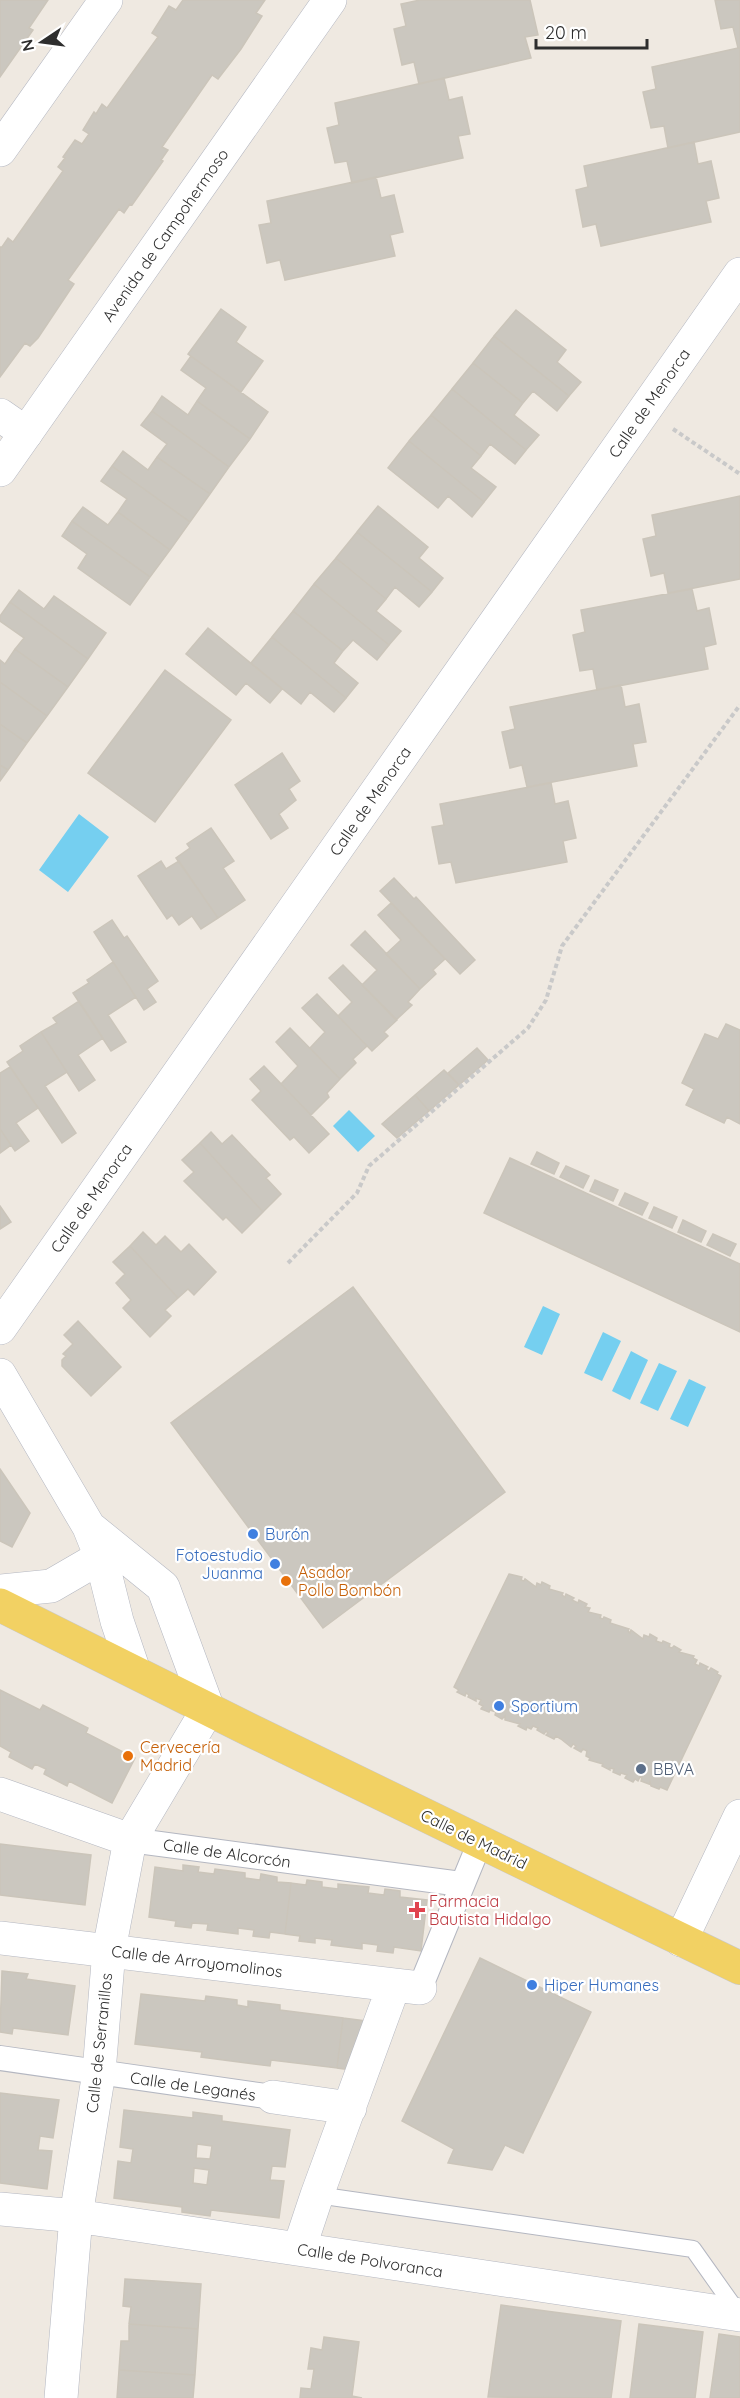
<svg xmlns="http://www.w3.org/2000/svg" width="740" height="2398" font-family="Quicksand,sans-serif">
<rect width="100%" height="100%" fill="#efe9e1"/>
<path fill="#75cff0" d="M79 814 109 837 68 892 39 870Z
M349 1110 375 1136 358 1152 333 1126Z
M543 1306 560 1314 542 1355 524 1347Z
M603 1332 621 1341 602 1381 584 1373Z
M631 1351 648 1360 630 1400 612 1391Z
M659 1363 677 1371 658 1411 640 1403Z
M689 1379 706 1387 688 1427 670 1419Z"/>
<path fill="#cbc7bf" stroke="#cbc5ba" stroke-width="1.5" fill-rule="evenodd" d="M0 0H48L29 28 33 30 0 77Z
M183 0H265L256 13 262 16 241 49 218 79 212 75 162 147 168 150 161 160 163 161 132 205 130 204 124 213 119 209 68 280 74 284 38 338 30 346 25 343 0 377V247H2L8 238 13 242 63 171 58 167 65 158 63 157 75 140 82 144 89 134 83 130 94 112 96 114 102 104 107 108 158 37 152 33 169 6 176 10Z
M420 0H530L538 35 525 37 531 58 419 84 414 62 402 65 394 29 406 26 401 4Z
M715 0H740V48H738L733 27 721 29Z
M738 48H740V132L668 148 664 126 651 128 643 92 656 89 652 67Z
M444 78 449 100 462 97 470 134 458 136 463 158 352 183 347 161 335 163 327 128 339 125 335 103Z
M694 142 698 164 711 161 719 198 706 201 711 222 601 246 596 224 583 227 576 190 588 187 584 166Z
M376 177 381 198 394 195 403 232 390 235 395 256 285 280 280 260 267 263 259 225 271 223 267 201Z
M221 309 246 327 236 342 263 361 241 392 188 354Z
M516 310 566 350 557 362 581 382 569 396 494 336Z
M494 336 569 396 557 411 533 391 523 403 473 363Z
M191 356 268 412 250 439 197 401 206 388 181 370Z
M473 363 523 403 514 415 539 435 526 450 452 389Z
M452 389 526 450 515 464 490 444 481 456 431 415Z
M162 396 188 415 197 401 250 439 229 467 152 411Z
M152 411 229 467 210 494 157 457 167 444 141 425Z
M431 415 481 456 471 468 496 487 484 502 409 441Z
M409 441 484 502 472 517 448 496 438 508 388 468Z
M123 451 148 470 157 457 210 494 190 522 112 466Z
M112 466 190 522 170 550 118 512 127 499 101 481Z
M740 496V579L668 593 664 573 651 576 643 539 656 536 652 515Z
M378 506 428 547 419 558 443 578 432 592 357 532Z
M83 507 108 525 118 512 170 550 150 577 72 521Z
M72 521 150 577 130 605 78 568 87 554 62 536Z
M357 532 432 592 419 607 395 587 386 599 336 558Z
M336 558 386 599 376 611 401 631 389 645 314 584Z
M314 584 389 645 377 660 353 640 343 651 293 611Z
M692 589 697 611 709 608 716 644 704 647 708 669 597 690 593 669 580 671 573 635 585 632 581 610Z
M19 590 44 609 54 596 106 633 88 659 10 602Z
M10 602 88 659 68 687 15 649 24 638 0 621V616Z
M293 611 343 651 334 663 358 683 346 698 272 637Z
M208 628 282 689 270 703 246 683 236 695 186 654Z
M272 637 346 698 334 712 310 692 301 704 251 663Z
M15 649 68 687 47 716 0 682V660L5 664Z
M165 670 231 720 155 822 88 773Z
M0 682 47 716 27 743 0 724Z
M621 685 625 707 639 704 646 742 633 744 637 766 527 787 522 765 510 768 502 732 515 729 510 707Z
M0 724 27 743 8 770 0 765Z
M282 753 300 781 289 789 296 800 279 814 288 828 271 839 235 785Z
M0 765 8 770 0 781Z
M551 783 555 804 568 801 576 838 563 841 567 862 456 883 451 862 439 864 432 827 444 825 440 804Z
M211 828 234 861 223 868 245 900 218 918 176 858 190 848 187 844Z
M161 861 166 869 179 861 218 918 201 929 192 916 179 925 172 915 167 919 138 876Z
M394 878 414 899 416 897 475 960 460 974 380 891Z
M391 903 445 959 433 970 436 974 420 989 386 954 401 940 378 915Z
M112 920 124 938 127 936 158 981 147 989 156 1002 144 1010 94 932Z
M365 931 420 989 408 1002 412 1005 396 1020 362 985 377 970 351 945Z
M113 962 136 997 108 1015 126 1042 111 1051 73 993 89 983 87 980 90 978Z
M343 965 397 1020 384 1032 388 1036 372 1051 338 1016 352 1002 329 978Z
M317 994 367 1046 353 1059 356 1063 340 1079 310 1048 325 1032 302 1008Z
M79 1001 103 1038 78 1055 95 1080 79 1091 41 1032 57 1023 53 1018Z
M726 1024 740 1030V1124L727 1117 724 1123 686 1105 694 1089 682 1083 705 1034 718 1039Z
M290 1028 340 1079 327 1093 329 1097 311 1115 281 1084 298 1066 276 1042Z
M41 1032 67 1072 45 1086 76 1133 62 1143 7 1062 23 1051 20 1046Z
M477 1048 488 1060 459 1085 448 1073Z
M264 1066 329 1134 309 1153 294 1137 290 1140 252 1100 261 1091 250 1079Z
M10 1067 38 1108 16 1123 29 1141 15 1151 0 1129V1073Z
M444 1070 459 1085 429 1111 415 1095Z
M415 1095 429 1111 397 1138 382 1124Z
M0 1129 11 1145 0 1153Z
M211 1132 222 1144 232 1135 270 1175 266 1178 281 1194 263 1212 200 1143Z
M200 1143 263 1212 242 1233 226 1217 223 1220 184 1181 194 1172 182 1160Z
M537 1152 559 1163 554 1174 531 1164Z
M510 1158 740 1264V1332L484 1213Z
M566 1166 589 1176 583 1188 560 1177Z
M595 1180 618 1190 613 1201 590 1191Z
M625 1193 648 1203 642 1215 619 1205Z
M0 1206 11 1222 0 1229Z
M654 1207 677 1217 672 1228 649 1218Z
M683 1220 706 1231 701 1242 678 1232Z
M143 1232 156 1245 165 1236 181 1252 189 1244 216 1272 194 1295 188 1289 178 1298 130 1246Z
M713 1234 736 1244 730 1256 707 1245Z
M130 1246 178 1298 165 1310 171 1316 150 1337 123 1308 131 1300 116 1283 125 1274 113 1262Z
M353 1287 505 1492 323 1628 171 1423Z
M78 1321 121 1367 91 1396 62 1366V1360L66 1356 63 1354 73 1344 64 1335Z
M0 1469 30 1513 12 1547 0 1541Z
M509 1574 522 1577 521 1580 524 1581 525 1579 536 1587 537 1583 541 1585 542 1582 550 1586 549 1589 563 1593 562 1595 565 1597 566 1594 574 1598 572 1600 578 1603 579 1600 587 1604 585 1607 590 1608 588 1612 601 1615 600 1618 603 1619 604 1617 611 1620 610 1623 629 1629 628 1631 630 1633 631 1630 643 1639 644 1635 649 1637 650 1634 657 1638 656 1641 662 1643 663 1641 670 1644 669 1647 672 1648 674 1646 681 1650 679 1652 694 1656 693 1658 697 1660 695 1664 699 1666 700 1663 708 1667 706 1669 709 1671 711 1668 718 1672 717 1674 721 1676 667 1790 660 1787 659 1789 651 1786 650 1782 649 1784 641 1781 642 1778 640 1777 638 1781 635 1779 633 1782 625 1778 627 1775 621 1773 620 1775 613 1772 614 1769 610 1768V1770L602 1766 603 1764 589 1760 590 1758 586 1756 587 1751 583 1749 581 1752 574 1748 576 1746 573 1744 571 1747 561 1739 556 1736 554 1739 546 1735 548 1733 546 1731 544 1734 537 1730 538 1728 533 1726 531 1729 527 1727 526 1730 518 1726 520 1724 505 1720V1716L502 1719 495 1715 496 1712 490 1710 489 1712 481 1709 483 1706 479 1704 481 1700 476 1698V1701L468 1697 469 1695 466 1693 465 1696 457 1692 459 1690 454 1687Z
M0 1690 40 1710 43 1705 88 1728 86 1733 135 1758 112 1803 69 1781 67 1786 44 1774 46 1769 35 1764 32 1769 9 1757 11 1752 0 1746Z
M0 1844 91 1855 85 1905 0 1895Z
M183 1865 199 1867 198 1872 214 1874 215 1869 245 1873V1878L260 1880 261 1874 277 1877V1882L291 1883 285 1934 270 1932 269 1938 253 1936 254 1930 238 1928V1934L207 1930 208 1924 192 1923 191 1928 175 1926 176 1921 149 1917 155 1867 183 1871Z
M307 1880 322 1882V1887L338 1889V1884L369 1887 368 1893 384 1895 385 1889 400 1891V1897L427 1900 421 1951 394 1947 393 1953 377 1951 378 1945 362 1943V1949L331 1945 332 1940 315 1938V1943L299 1941 300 1936 285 1934 291 1883 306 1885Z
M480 1958 591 2012 523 2153 505 2145 492 2170 448 2163 454 2149 402 2121Z
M2 1971 28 1974 26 1979 75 1986 68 2035 13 2028 12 2034 0 2032Z
M141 1994 205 2001 206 1996 237 2000V2005L248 2007V2001L280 2005V2010L343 2018 337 2068 271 2060 270 2066 201 2057 202 2052 135 2044Z
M343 2018 366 2021 359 2071 337 2068Z
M0 2093 59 2100 53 2138 40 2136 38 2150 52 2151 47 2189 0 2183Z
M124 2110 193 2118V2112L222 2116V2121L290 2130 285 2167 272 2166 270 2180 284 2181 279 2218 211 2210 210 2216 182 2212V2207L114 2198 118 2161 131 2163 133 2149 120 2147ZM197 2144 212 2146 210 2159 196 2158ZM194 2168 209 2170 207 2185 193 2183Z
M125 2279 201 2284 198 2329 129 2324 131 2307 123 2306Z
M501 2305 621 2321 611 2398 488 2397Z
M129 2324 198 2329 195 2375 119 2370 121 2341H129Z
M639 2324 703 2332 695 2398H630Z
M719 2334 740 2337V2398H710Z
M324 2337 359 2342 352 2396 362 2398H300L301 2388 311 2389 314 2369H308L311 2348 322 2350Z
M119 2370 195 2375 193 2398H117Z"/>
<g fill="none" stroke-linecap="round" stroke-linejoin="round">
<defs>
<path id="service" d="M317 2195 693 2249 739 2314"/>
<path id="pedestrian" d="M130 1840 461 1884
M420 1988 480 1842
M0 2058 273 2097"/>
<path id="minor" d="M0 150 106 0
M0 415 26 433
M0 1328 740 274
M0 1375 89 1527 101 1557 117 1621 134 1671
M0 1591 51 1586 101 1557
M0 1794 130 1840
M0 1938 394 1985
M273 2097 350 2108
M0 2209 76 2216 740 2315
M299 2249 317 2195 394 1985 420 1988
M61 2398 76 2216 99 2072 109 1950 130 1840 208 1709 163 1587 89 1527"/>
<path id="tertiary" d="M0 470 330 0
M681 1940 740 1816"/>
<path id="primary" d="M0 1605 250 1730 740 1968"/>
</defs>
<use href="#service" stroke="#b4b7c1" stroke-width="18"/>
<use href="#pedestrian" stroke="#b4b7c1" stroke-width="26"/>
<use href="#minor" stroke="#b4b7c1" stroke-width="34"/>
<use href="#tertiary" stroke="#b4b7c1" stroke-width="34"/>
<use href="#primary" stroke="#c9c9c9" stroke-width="34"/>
<path stroke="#c9c9c9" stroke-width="4" stroke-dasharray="4.5 3" stroke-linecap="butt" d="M673 429 740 474
M288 1263 357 1193 369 1166 528 1028 546 1000 562 946 740 705"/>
<use href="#service" stroke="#fff" stroke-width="16"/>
<use href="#pedestrian" stroke="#fff" stroke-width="24"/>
<use href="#minor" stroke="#fff" stroke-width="33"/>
<use href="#tertiary" stroke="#fff" stroke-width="33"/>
<use href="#primary" stroke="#f2d163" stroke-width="33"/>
</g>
<g fill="#3f7fe0" stroke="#fff" stroke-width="2">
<circle cx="253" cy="1534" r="6"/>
<circle cx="275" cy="1564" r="6"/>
<circle cx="499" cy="1706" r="6"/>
<circle cx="532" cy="1985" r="6"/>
</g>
<g fill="#e8710a" stroke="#fff" stroke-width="2">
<circle cx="286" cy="1581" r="6"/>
<circle cx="128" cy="1756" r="6"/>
</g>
<circle fill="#5c6f8a" stroke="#fff" stroke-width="2" cx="641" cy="1769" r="6"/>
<path fill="#e0444e" stroke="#fff" stroke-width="2" d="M414 1901h6v6h6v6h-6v6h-6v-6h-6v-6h6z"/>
<g text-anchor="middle" stroke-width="4.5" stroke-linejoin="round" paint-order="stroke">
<g font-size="16" fill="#2e2e2e" stroke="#fff">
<text transform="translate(165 235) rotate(-55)" y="6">Avenida de Campohermoso</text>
<text transform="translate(649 403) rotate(-55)" y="6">Calle de Menorca</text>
<text transform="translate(370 801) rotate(-55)" y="6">Calle de Menorca</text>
<text transform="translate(91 1198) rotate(-55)" y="6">Calle de Menorca</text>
<text transform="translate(474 1839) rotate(26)" y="6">Calle de Madrid</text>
<text transform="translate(227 1853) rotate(8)" y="6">Calle de Alcorcón</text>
<text transform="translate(197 1961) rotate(7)" y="6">Calle de Arroyomolinos</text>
<text transform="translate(99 2043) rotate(-84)" y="6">Calle de Serranillos</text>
<text transform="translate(193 2086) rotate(8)" y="6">Calle de Leganés</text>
<text transform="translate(370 2260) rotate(9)" y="6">Calle de Polvoranca</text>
</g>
<g font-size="16" fill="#366cbe" stroke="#fff" text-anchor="start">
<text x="265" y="1540">Burón</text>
<text x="263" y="1561" text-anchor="end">Fotoestudio<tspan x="263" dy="18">Juanma</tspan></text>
<text x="511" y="1712">Sportium</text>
<text x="544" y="1991">Hiper Humanes</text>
</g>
<g font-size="16" fill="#c56008" stroke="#fff" text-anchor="start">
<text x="298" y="1578">Asador<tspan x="298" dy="18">Pollo Bombón</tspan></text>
<text x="140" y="1753">Cervecería<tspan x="140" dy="18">Madrid</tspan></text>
</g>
<g font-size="16" fill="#4e5e75" stroke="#fff" text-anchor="start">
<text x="653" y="1775">BBVA</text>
</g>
<g font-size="16" fill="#be3a42" stroke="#fff" text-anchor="start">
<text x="429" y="1907">Farmacia<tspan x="429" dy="18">Bautista Hidalgo</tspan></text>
</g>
</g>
<g transform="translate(42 42) rotate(257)" stroke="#ffffff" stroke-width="4.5" paint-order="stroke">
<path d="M0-4.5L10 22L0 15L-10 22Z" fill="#2e2e2e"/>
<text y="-9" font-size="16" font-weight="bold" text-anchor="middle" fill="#2e2e2e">N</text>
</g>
<path d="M536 39v9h111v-9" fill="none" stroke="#2e2e2e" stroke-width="3"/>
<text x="545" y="39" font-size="18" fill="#2e2e2e" stroke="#ffffff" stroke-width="4.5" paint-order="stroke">20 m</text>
</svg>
